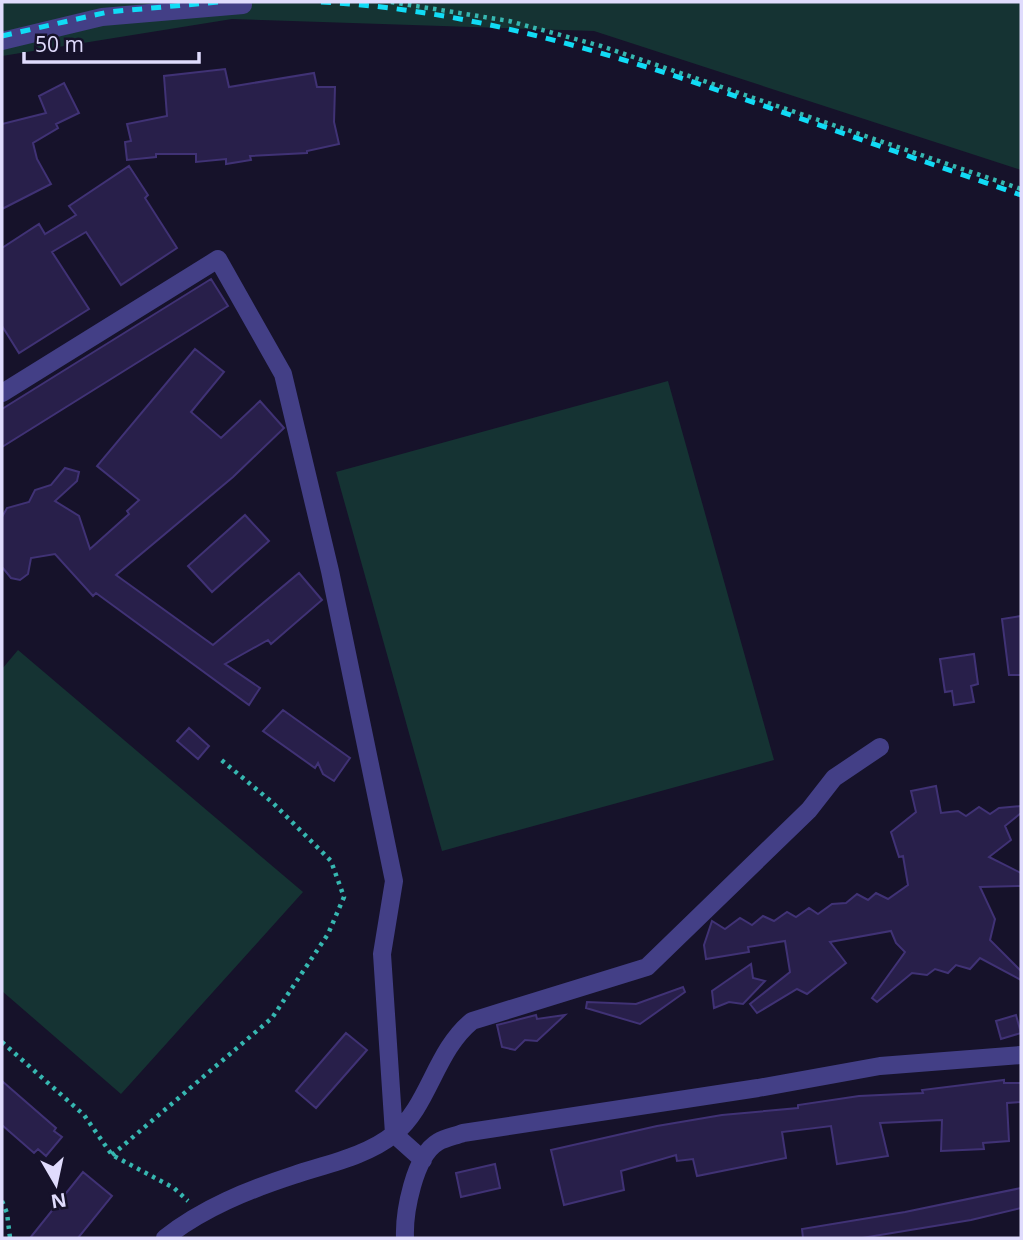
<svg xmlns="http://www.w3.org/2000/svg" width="1023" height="1240" font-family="'Open Sans',sans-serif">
<rect width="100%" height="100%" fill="#16122a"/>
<path fill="#153333" d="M2 2H1021V170L594 31 232 19 2 56Z
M668 381 774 760 442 851 336 472Z
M18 650 303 892 121 1094 2 991V669Z"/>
<path fill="#281f4a" stroke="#403275" stroke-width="2" d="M225 69 229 87 314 73 317 87H335L334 122 339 144 307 151V153L250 156 251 160 226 164V159L196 162V154H156V157L127 160 125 142 131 141 127 124 167 116 164 76Z
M64 83 79 113 56 124 58 128 33 143 37 159 51 184 2 209V124L46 113 39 96Z
M129 166 148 195 145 198 177 248 121 285 86 232 52 252 89 309 19 353 2 326V248L39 224 45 234 76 215 69 206Z
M211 279 228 306 2 447V409Z
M195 349 224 372 191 412 221 438 260 401 284 428 233 477 116 575 213 645 299 573 322 600 271 644 268 640 225 664 260 688 249 705 96 593 93 596 55 554 31 558 28 574 20 580 11 578 2 567V517L7 508 29 502 35 490 51 485 65 468 79 472 77 481 55 501 79 516 90 549 129 514 127 511 139 500 97 466Z
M245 515 269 541 212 592 188 566Z
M1021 616V675H1009L1002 619Z
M974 654 978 684 971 686 974 702 954 705 952 691 945 692 940 659Z
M283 710 350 758 334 781 323 774 318 763 315 768 263 731Z
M189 728 209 746 198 759 177 741Z
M936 786 941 813 958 811 966 816 979 807 990 814 999 808 1021 806V813L1005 826 1011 840 989 857 1021 873V886L980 887 995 919 990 940 1021 971V980L980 958 970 969 956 965 948 973 935 969 927 975 912 973 877 1002 872 998 905 952 896 943 891 931 830 942 846 963 807 994 797 989 757 1013 750 1004 790 972 785 941 748 947 749 952 706 959 704 945 712 921 725 929 740 918 752 925 763 916 774 921 787 912 796 917 809 908 818 914 832 904 846 903 857 894 868 900 876 893 888 899 908 885 903 856 899 857 891 832 916 812 911 791Z
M751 964 753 978 765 981 743 1004 729 1002 714 1008 712 991Z
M683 987 685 992 640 1024 586 1008 587 1002 636 1004Z
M536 1015 537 1019 565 1015 537 1041 525 1040 515 1050 502 1047 497 1025Z
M1016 1015 1021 1033 1001 1039 996 1021Z
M346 1033 367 1050 316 1108 296 1091Z
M1004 1080V1083H1021V1102L1007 1103 1009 1141 983 1143 984 1149 941 1151 942 1120 880 1123 888 1156 837 1164 831 1126 782 1132 786 1158 697 1176 693 1159 677 1161 676 1155 621 1171 624 1190 564 1205 551 1150 657 1126 722 1115 798 1108V1105L859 1096 923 1093 922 1090Z
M2 1081 56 1128 54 1131 62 1137 46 1156 38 1149 34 1153 2 1125Z
M495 1164 500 1188 461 1197 456 1173Z
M83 1172 112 1196 78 1238H30Z
M1021 1188V1208L971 1220 862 1238H803L802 1229 905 1212Z"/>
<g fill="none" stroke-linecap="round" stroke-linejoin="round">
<path stroke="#36b7b1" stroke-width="4.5" stroke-dasharray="3.5 5" stroke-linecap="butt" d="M391 2 509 21 601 46 1021 189
M2 1042 84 1115 112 1155 174 1188 188 1201
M112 1155 272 1018 328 934 344 897 331 861 273 803 219 758
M2 1201 7 1213 10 1238"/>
<path stroke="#433f86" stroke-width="18" d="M2 41 102 17 243 5
M2 393 218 259 283 374 330 571 394 881 382 954 394 1134 423 1160
M165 1238C203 1208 248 1190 294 1175 327 1164 367 1156 394 1134 429 1106 435 1051 472 1021L647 967 809 810 834 778 880 747
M405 1238C404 1213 414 1156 438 1142 445 1138 455 1136 463 1133L758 1088 880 1066 1021 1055"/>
<path stroke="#11dbf5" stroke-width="5" stroke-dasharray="10 9" stroke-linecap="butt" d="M321 2C478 10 622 57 770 108 854 137 937 166 1021 195
M2 36 108 12 218 2"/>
</g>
<rect width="1023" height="1240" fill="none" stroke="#e0dcfd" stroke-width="7"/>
<g transform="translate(56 1184) rotate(171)" stroke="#16122a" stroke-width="5" paint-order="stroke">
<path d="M0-5L12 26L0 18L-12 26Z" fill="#e0dcfd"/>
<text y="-10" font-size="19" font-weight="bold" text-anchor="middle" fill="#e0dcfd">N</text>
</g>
<path d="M24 52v10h175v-10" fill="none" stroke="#e0dcfd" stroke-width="3.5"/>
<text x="35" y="52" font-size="21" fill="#e0dcfd" stroke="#16122a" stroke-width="5" paint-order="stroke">50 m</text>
</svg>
